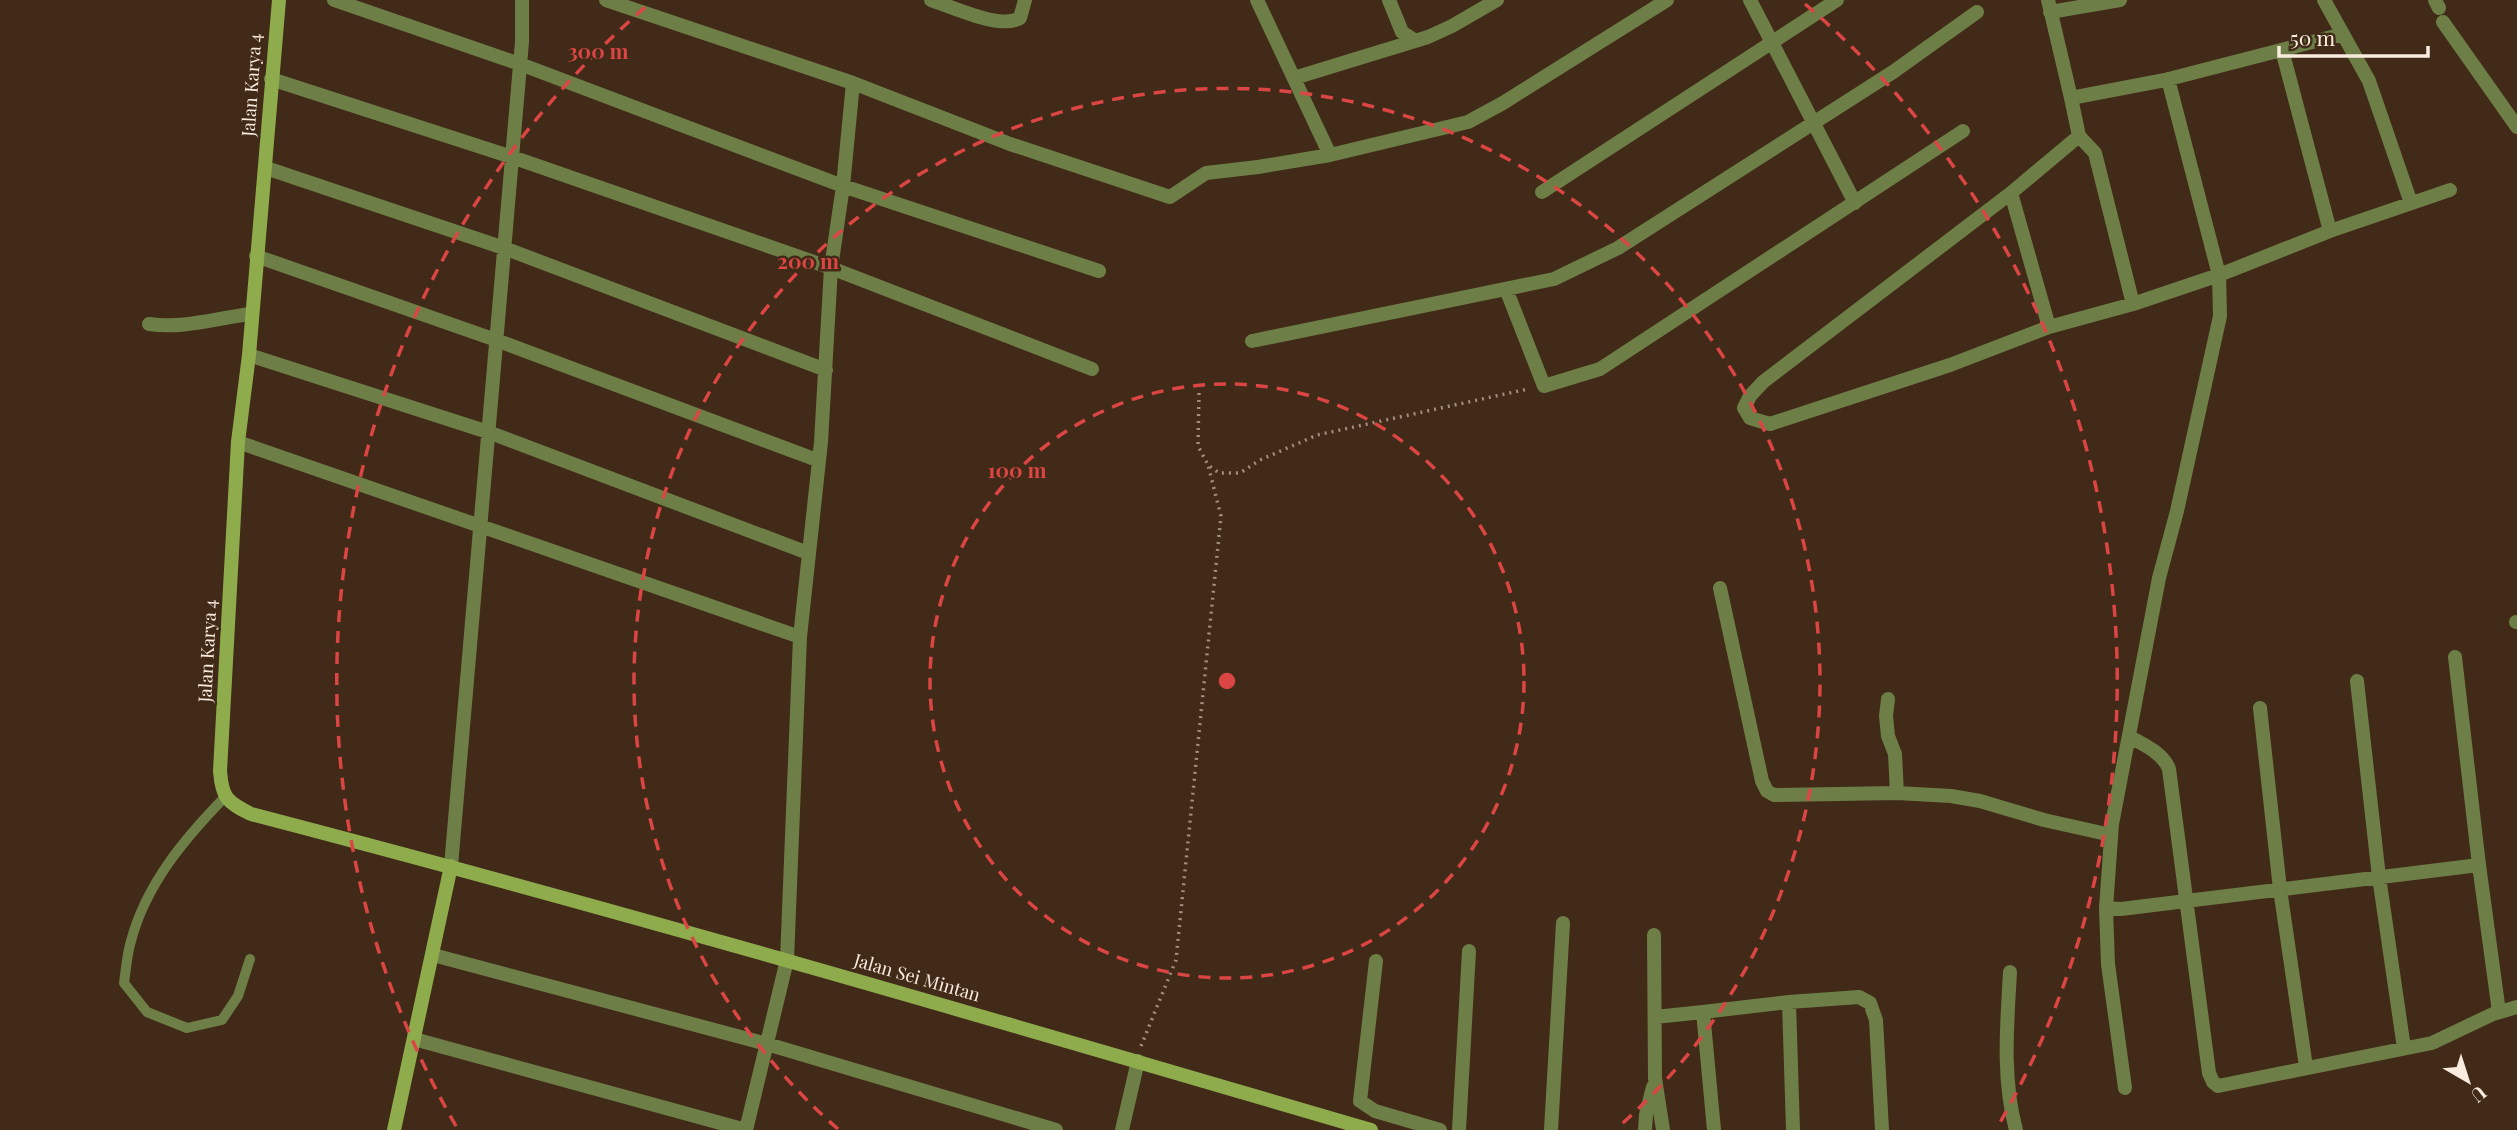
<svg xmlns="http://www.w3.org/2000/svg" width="2517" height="1130" font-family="'Playfair Display',serif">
<rect width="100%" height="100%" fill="#412a18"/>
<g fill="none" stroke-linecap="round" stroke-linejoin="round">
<path stroke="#a18e7f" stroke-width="3.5" stroke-dasharray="2 5" stroke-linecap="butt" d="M1199 393 1198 446 1208 465 1219 473H1240L1260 460 1317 435 1528 389
M1141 1046 1176 960 1221 516 1208 465"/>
<path stroke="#6d7f46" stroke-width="10" d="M225 797C185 838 146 884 131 941 127 954 126 969 124 983L147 1012 187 1028 222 1020 238 996 250 959"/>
<path stroke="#6d7f46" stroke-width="14" d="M334 0 520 64 843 186 1099 271
M606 0 853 83 1010 144 1170 197 1206 173 1258 167 1330 155 1468 122 1503 103 1667 0
M931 0C953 7 1000 30 1020 18L1025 0
M1257 0 1330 155
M1389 0 1402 32 1414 40
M1750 0 1855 203
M2048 0 2071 98 2165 80 2343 34
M2324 0 2369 81 2411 203
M2435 0 2439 8
M2050 12 2120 0
M2443 22 2517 127
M2282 50 2330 231
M1294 78 1428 37 1452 26 1497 0
M271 79 512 157 831 268 1092 369
M2168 79 2219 275 2220 316 2177 511 2159 578 2112 824 2106 908 2121 909 2479 865
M2071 98 2079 136 2095 153 2133 304
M2079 136 2011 193 1763 382 1750 396 1744 408 1750 418 1770 424 1950 365 2049 327 2133 304 2219 275 2330 231 2450 190
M266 168 504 248 826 370
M1542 192 1837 0
M2011 193 2049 327
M256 256 496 340 817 460
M1506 289 1544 386 1600 369 1963 131
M149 324C184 329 216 318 251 314
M1252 341 1554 279 1618 248 1893 72 1977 12
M249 355 488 432 808 553
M238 442 800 637
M1720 588 1762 781 1767 791 1774 795 1897 793 1951 796 1980 801 2044 820 2111 835
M2516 622H2517
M2455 657 2479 865 2499 1012
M2357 681 2379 877 2404 1048
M1888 699 1886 716 1888 736 1895 754 1897 793
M2260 708 2280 889 2306 1067
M2130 737C2144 745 2163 753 2169 769L2209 1073 2213 1082 2218 1086 2432 1043 2493 1014 2517 1007
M451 866 522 42V0
M2106 908 2108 964 2125 1088
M1654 935 1655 1078 1663 1130
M433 955 767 1044 1056 1130
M1376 961 1360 1101 1375 1111 1440 1130
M2010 972C2007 1026 2002 1078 2016 1130
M1789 1002 1793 1130
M1655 1017 1703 1012
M414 1039 746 1130
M746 1130 787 960 800 637 821 442 831 268 843 186 853 83
M1122 1130 1138 1061
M1459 1130 1469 951
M1551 1130 1563 923
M1645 1130 1646 1115 1653 1087
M1714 1130 1703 1012 1789 1002 1859 997 1870 1003 1876 1020 1882 1130"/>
<path stroke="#8fac4d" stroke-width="14" d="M279 0 249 355 238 442 220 771C222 798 227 802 251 814 627 912 999 1021 1371 1130
M394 1130 451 866"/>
</g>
<g fill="none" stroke="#db4543" stroke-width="3.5" stroke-dasharray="12 9">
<circle cx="1227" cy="681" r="297"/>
<path d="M838 1129A593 593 0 1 1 1616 1129"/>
<path d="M456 1126A890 890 0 0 1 649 4M1805 4A890 890 0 0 1 1998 1126"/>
</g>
<g text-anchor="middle" stroke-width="5" stroke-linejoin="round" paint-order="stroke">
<g font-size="18" fill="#faebdf" stroke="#412a18">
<text transform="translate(252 85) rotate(-86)" y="6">Jalan Karya 4</text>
<text transform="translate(208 651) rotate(-87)" y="6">Jalan Karya 4</text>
<text transform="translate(917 978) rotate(16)" y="6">Jalan Sei Mintan</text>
</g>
</g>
<circle cx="1227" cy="681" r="10" fill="#db4543" stroke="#412a18" stroke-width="3.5"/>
<g font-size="21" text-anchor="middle" font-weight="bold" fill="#db4543" stroke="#412a18" stroke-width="5" stroke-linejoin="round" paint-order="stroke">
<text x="598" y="59">300 m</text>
<text x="808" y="269">200 m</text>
<text x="1017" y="478">100 m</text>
</g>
<g transform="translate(2468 1081) rotate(141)" stroke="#412a18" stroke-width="5" paint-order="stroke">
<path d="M0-5L12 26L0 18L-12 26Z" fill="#faebdf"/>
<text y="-10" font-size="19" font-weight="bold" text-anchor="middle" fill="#faebdf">U</text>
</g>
<path d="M2279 46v10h149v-10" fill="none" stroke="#faebdf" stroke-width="3.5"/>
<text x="2290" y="46" font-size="21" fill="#faebdf" stroke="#412a18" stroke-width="5" paint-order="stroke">50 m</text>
</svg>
